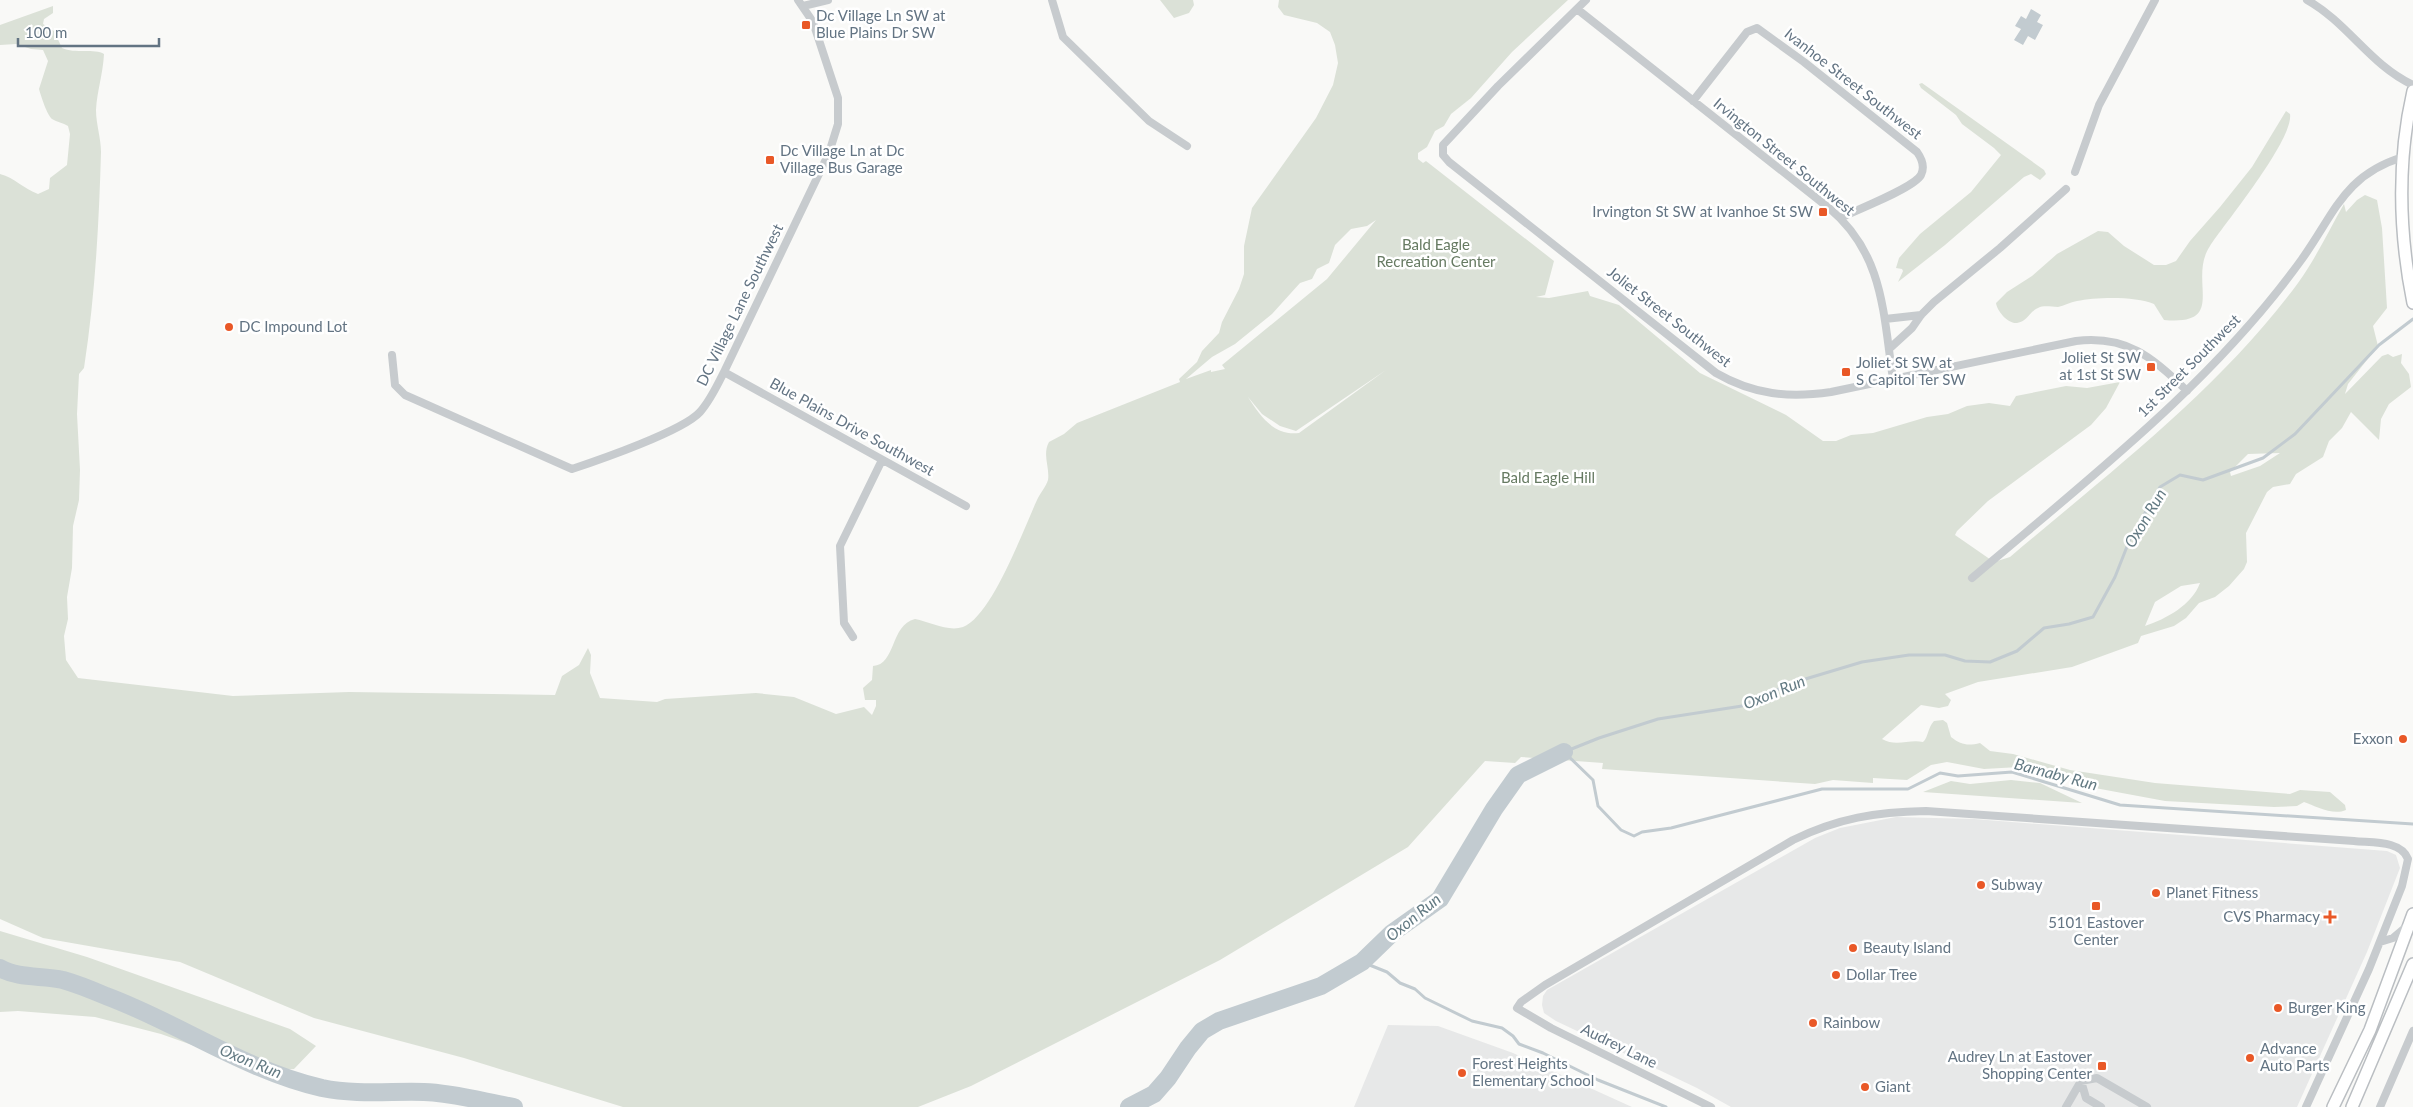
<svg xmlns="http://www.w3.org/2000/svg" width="2413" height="1107" font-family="Lato,sans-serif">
<rect width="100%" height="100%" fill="#f9f9f7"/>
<path fill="#e7e8e8" d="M1896 817 1974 819 2387 851 2396 855 2400 868 2367 952 2297 1107H1731L1697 1088 1556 1021 1544 1013 1542 1005 1543 996 1547 990 1815 838 1840 828Z
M1388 1025 1438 1026 1513 1053 1632 1107H1354Z"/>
<path fill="#dbe1d7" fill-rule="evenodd" d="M1160 0H1193L1194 5 1189 13 1174 18Z
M1279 0H1568L1512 52 1471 98 1451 114 1444 126 1435 131 1427 147 1418 153V159L1423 163 1426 161 1554 261 1545 295 1536 297 1549 298 1588 291 1590 296 1619 305 1700 373 1786 415 1823 441H1836L1851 435 1873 433 1927 417 1948 414 1967 406 1989 403 2010 406 2016 396 2066 386 2087 388 2120 382 2106 408 2091 425 1988 501 1957 531 1955 535 1994 562 2010 557C2110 472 2219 390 2298 283 2316 258 2329 230 2344 204L2346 212 2357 200 2365 195 2377 200 2382 228 2387 308 2373 326 2378 346 2348 384 2345 394 2382 356 2388 354 2393 357 2402 354 2401 363 2409 374 2411 387 2389 404 2381 419 2379 440 2351 412 2342 428 2329 441 2323 457 2296 474 2290 484 2273 487 2267 492 2246 533 2247 562 2244 569 2229 586 2215 597 2199 603 2186 618 2174 626 2141 636 2138 643 2072 667 1978 682 1945 694 1951 700 1948 706 1939 708 1921 705 1882 739C1896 747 1909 739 1923 742 1928 738 1928 727 1934 721L1943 720 1947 723 1951 737C1961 745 1968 746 1980 743L1990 751 2013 754 2070 770 2155 783 2290 794 2300 790 2330 792 2345 805 2346 810C2333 816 2315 806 2304 802L2297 806 2274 807 2165 801 2095 788 2043 769 2019 767 1984 769 1947 762 1931 765 1907 780 1873 778V783L1833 780 1815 784 1602 769 1603 763 1521 757 1515 763 1485 761 1408 847 1220 960 971 1086 918 1107H623L464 1058 314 1018 180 962 43 938 0 919V174C15 178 24 189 38 194L49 189 50 178 67 165 70 134 68 126C63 123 57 122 52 119 47 115 41 96 39 89L48 61 43 50 31 49 16 44 0 45V25L53 6V13L44 19 43 24 54 31 62 48C75 54 95 48 104 54 103 74 97 91 96 110 96 124 101 138 101 152 99 224 95 297 84 368L79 374 77 414 80 470 79 500 73 526 72 568 67 597 68 619 64 636 66 660 78 678 233 696 349 692 555 695 562 676 579 665 588 648 591 655 590 673 600 698 657 702 665 699 756 693 794 697 836 714 864 707 872 715 876 706V700H865L863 688 872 680 873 666C896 665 890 625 915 619 930 622 948 632 963 627 992 616 1024 528 1037 500 1040 493 1046 487 1048 480 1050 467 1042 455 1049 442L1064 434 1077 423 1180 382 1179 379 1197 362 1202 351 1219 333 1222 322 1239 289 1244 274V246L1252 208 1316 118 1333 85 1338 63 1335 45 1330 32 1317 23 1284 15 1278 7ZM1376 220 1327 279 1222 365 1225 369 1211 372V370L1186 379 1212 357 1235 344 1272 314 1300 283 1312 279 1317 269 1329 263 1335 245 1351 229 1367 226ZM1386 370 1299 433C1274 436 1260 416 1248 397L1262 414 1280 426 1296 431ZM2280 453 2260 466 2231 476 2230 472 2248 454ZM2200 583C2192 605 2166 619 2145 626L2155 602 2181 586Z
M1922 83 2044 170 2046 174 2040 180 2031 174 2024 177 1945 245 1898 282 1903 271 1902 269 1896 268 1899 258 1920 234 1971 192 2001 155 1994 148 1962 124 1956 115 1921 88 1919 84Z
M2286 111 2290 114C2294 139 2226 222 2210 246 2187 280 2229 326 2164 320L2154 304C2136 296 2096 297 2077 301 2070 302 2064 306 2058 307 2051 307 2044 305 2038 308 2030 311 2027 322 2017 323 2008 324 1997 311 1996 303L2007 292 2032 276 2057 254 2098 231 2108 232 2124 246 2154 265H2166L2176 261 2190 241 2220 207 2252 167Z
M2011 780 2040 783 2082 803 1923 792 1951 781 1970 784Z
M0 931 87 957 290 1029 316 1046 294 1069 265 1071 161 1034 95 1017 18 1011 0 1012Z"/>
<path fill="#c2cbd0" d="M2031 9 2041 15 2037 22 2043 25 2035 40 2028 36 2023 45 2014 40 2021 29 2015 26 2021 16 2026 19Z"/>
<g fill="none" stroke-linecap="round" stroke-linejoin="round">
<path stroke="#c2cbd0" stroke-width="3" d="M2413 319 2379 345 2295 434 2263 458 2203 480 2180 475 2160 487 2130 539 2115 577 2093 617 2069 624 2044 628 2017 651 1990 662 1965 661 1945 655H1909L1862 662 1792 683 1742 706 1658 719 1599 738 1564 752 1593 780 1598 806 1621 830 1634 836 1642 832 1671 828 1822 789H1908L1940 773 1958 776 2012 772 2120 805 2413 824
M1362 962 1387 972 1400 983 1415 989 1425 998 1472 1021 1502 1028 1513 1036 1519 1044 1543 1053 1598 1080 1666 1107"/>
<path stroke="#c2cbd0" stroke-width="18" d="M0 968C19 979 42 975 63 980 77 984 92 990 106 996 179 1023 244 1070 322 1088 356 1095 390 1091 424 1092 454 1093 485 1102 514 1107
M1129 1107 1154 1094 1168 1078 1188 1048 1202 1031 1219 1021 1321 986 1362 962 1392 933 1440 899 1494 809 1518 775 1564 752"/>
<defs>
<path id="primary" d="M2413 91C2397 161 2399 233 2413 303
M2333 1107 2370 1030 2413 914
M2352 1107 2413 964"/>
</defs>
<use href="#primary" stroke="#babec2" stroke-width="14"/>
<path stroke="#c7cbce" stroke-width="8" d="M1052 0 1063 37 1149 121 1187 146
M1586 0 1498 86 1443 145V155L1449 162 1716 373C1754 395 1789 398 1831 392L2076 341C2126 335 2153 357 2187 391
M2307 0C2348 23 2370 65 2413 85
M803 6 828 0
M1577 9 1829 208C1884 254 1883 313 1893 379
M1693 101 1747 32 1757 28 1804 62 1917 152C1922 159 1925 167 1921 175 1914 188 1856 210 1840 218
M2075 172 2099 105 2155 0
M1885 319 1921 315
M1889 349 1912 328 1921 315 1934 302 2000 248 2066 189
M392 355 395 385 405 395 572 469C599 460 683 431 700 412 710 401 717 386 724 372L829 153 838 124V98L813 22 798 0
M724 372 966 506
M1972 578C2088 479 2212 384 2302 259 2335 213 2344 175 2403 157
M853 637 844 623 840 546 882 460
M2380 942 2393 938 2406 927
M2081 1081 2086 1098 2101 1107
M1711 1107 1551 1028 1517 1008 1521 1002 1545 985 1793 840C1838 818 1876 812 1926 811L2354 841C2371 843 2401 840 2408 859L2402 886 2369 969 2306 1107
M2066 1107 2081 1081 2097 1078 2147 1107
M2380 1107 2413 1031"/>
<use href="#primary" stroke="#fff" stroke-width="11"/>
</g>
<g fill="#e95827" stroke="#fff" stroke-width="2">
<rect x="801" y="20" width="10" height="10" rx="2.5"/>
<rect x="765" y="155" width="10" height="10" rx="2.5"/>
<rect x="1818" y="207" width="10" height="10" rx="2.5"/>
<circle cx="229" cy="327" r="5"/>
<rect x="2146" y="362" width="10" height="10" rx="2.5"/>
<rect x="1841" y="367" width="10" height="10" rx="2.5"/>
<circle cx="2403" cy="739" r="5"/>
<circle cx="1981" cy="885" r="5"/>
<circle cx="2156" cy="893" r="5"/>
<rect x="2091" y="901" width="10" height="10" rx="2.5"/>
<path d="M2327.5 909.5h5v5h5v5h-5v5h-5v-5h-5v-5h5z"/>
<circle cx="1853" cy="948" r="5"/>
<circle cx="1836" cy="975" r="5"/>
<circle cx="2278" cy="1008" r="5"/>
<circle cx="1813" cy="1023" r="5"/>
<circle cx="2250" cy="1058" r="5"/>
<rect x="2097" y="1061" width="10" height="10" rx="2.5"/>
<circle cx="1462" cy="1073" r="5"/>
<circle cx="1865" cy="1087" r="5"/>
</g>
<g text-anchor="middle" stroke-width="5" stroke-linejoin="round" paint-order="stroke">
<g font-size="15" fill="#637483" stroke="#fff" text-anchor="start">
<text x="816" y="21">Dc Village Ln SW at<tspan x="816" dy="17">Blue Plains Dr SW</tspan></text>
<text x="780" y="156">Dc Village Ln at Dc<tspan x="780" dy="17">Village Bus Garage</tspan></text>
<text x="1813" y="217" text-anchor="end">Irvington St SW at Ivanhoe St SW</text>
<text x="239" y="332">DC Impound Lot</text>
<text x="2141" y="363" text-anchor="end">Joliet St SW<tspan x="2141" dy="17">at 1st St SW</tspan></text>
<text x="1856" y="368">Joliet St SW at<tspan x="1856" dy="17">S Capitol Ter SW</tspan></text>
<text x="2393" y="744" text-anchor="end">Exxon</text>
<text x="1991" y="890">Subway</text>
<text x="2166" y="898">Planet Fitness</text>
<text x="2320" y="922" text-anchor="end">CVS Pharmacy</text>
<text x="2096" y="928" text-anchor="middle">5101 Eastover<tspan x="2096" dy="17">Center</tspan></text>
<text x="1863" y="953">Beauty Island</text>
<text x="1846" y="980">Dollar Tree</text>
<text x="2288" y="1013">Burger King</text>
<text x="1823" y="1028">Rainbow</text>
<text x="2260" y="1054">Advance<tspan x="2260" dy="17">Auto Parts</tspan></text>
<text x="2092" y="1062" text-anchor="end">Audrey Ln at Eastover<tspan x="2092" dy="17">Shopping Center</tspan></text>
<text x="1472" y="1069">Forest Heights<tspan x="1472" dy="17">Elementary School</tspan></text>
<text x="1875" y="1092">Giant</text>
</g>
<g font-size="15" fill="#637483" stroke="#fff">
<text transform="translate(1853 84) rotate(38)" y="5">Ivanhoe Street Southwest</text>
<text transform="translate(1784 157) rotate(39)" y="5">Irvington Street Southwest</text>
<text transform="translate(740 305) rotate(-64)" y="5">DC Village Lane Southwest</text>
<text transform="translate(1669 317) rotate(38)" y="5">Joliet Street Southwest</text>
<text transform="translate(2189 366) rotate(-45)" y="5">1st Street Southwest</text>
<text transform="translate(852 427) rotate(29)" y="5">Blue Plains Drive Southwest</text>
<text transform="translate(1619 1046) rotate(26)" y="5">Audrey Lane</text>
</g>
<g font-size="15" fill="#667a62" stroke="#fff">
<text x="1436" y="250">Bald Eagle<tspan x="1436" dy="17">Recreation Center</tspan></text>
<text x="1548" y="483">Bald Eagle Hill</text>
</g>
<g font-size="16" font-style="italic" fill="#637a83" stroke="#fff">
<text transform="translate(2145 518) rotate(-59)" y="6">Oxon Run</text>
<text transform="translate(1774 692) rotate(-22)" y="6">Oxon Run</text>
<text transform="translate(2056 774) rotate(15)" y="6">Barnaby Run</text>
<text transform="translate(1413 917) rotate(-39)" y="6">Oxon Run</text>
<text transform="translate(251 1061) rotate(22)" y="6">Oxon Run</text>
</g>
</g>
<path d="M18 38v8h141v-8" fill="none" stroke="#637483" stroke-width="2.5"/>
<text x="25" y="38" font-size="15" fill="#637483" stroke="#ffffff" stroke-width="4" paint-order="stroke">100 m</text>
</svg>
